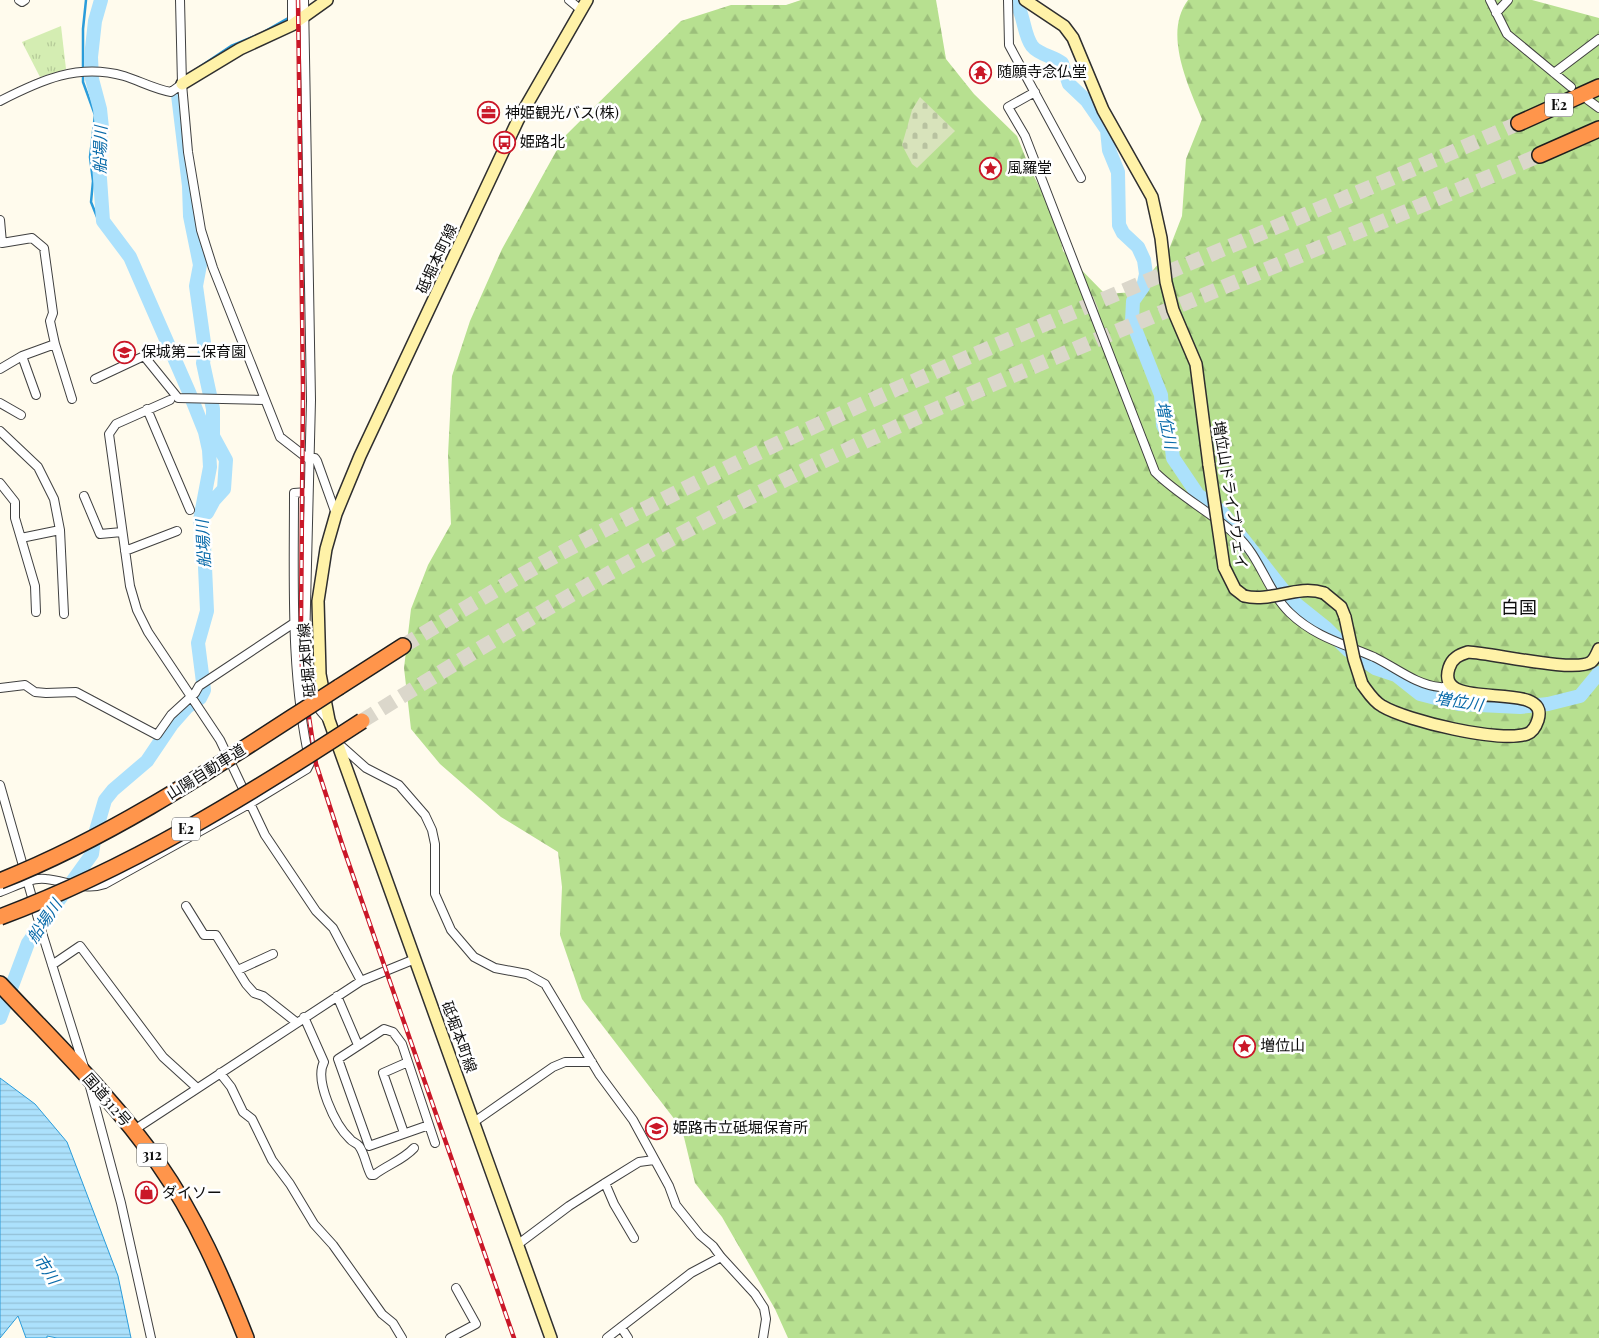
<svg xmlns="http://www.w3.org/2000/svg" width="1599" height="1338" font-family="'Playfair Display','Noto Sans JP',serif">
<defs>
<pattern id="forest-firs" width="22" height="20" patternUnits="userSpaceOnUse" patternTransform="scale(1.25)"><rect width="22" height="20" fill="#b7e090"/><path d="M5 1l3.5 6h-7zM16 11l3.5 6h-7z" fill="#9cbf7b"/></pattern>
<pattern id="cemetery-stones" width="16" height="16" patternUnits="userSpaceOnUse" patternTransform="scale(1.25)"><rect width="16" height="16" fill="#d8e3bb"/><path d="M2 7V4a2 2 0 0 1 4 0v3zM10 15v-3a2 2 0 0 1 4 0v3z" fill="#b8c2a0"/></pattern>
<pattern id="park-tufts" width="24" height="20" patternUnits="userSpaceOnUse" patternTransform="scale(1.25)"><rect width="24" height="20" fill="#d4edb2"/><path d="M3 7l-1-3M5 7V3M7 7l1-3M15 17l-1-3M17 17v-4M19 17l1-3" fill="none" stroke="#b5ca98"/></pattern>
<pattern id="water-rules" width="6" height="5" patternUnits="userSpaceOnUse" patternTransform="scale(1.25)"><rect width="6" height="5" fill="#ace1fc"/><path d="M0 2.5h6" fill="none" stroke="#93c0d7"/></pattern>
</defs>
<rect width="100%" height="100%" fill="#fffbed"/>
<path fill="url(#forest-firs)" d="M801 0H936L946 59 974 94 1017 136 1030 169 1055 216 1063 251 1105 294 1135 292 1168 252 1182 216 1186 159 1202 119C1188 85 1163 33 1188 0H1532L1599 18V1338H788L775 1309 722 1217 695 1183 682 1129 582 999 560 935 562 887 558 852 501 817 440 764 411 729 404 668 411 609 428 565 451 524 448 455 452 376 470 321 502 249 564 137 681 21 731 5H786Z"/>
<path fill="url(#cemetery-stones)" d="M920 97 955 131 917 168 912 164 902 145 912 110Z"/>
<path fill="url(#park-tufts)" d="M61 26 66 69 40 77 22 42Z"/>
<path fill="url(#water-rules)" stroke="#2b9cda" d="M0 1078 35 1104 67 1142 118 1276 131 1338H57L47 1336V1338H26L18 1316 0 1338Z"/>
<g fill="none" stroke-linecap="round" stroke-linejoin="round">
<path stroke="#2b9cda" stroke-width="2.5" d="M86 0 83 29V82L95 115 90 157 93 181 91 202 97 217 103 221
M294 13 302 4
M260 34 290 17
M189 74 231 46 255 36"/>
<path stroke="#ace1fc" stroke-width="14" d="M1012 0C1025 10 1022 32 1032 46 1039 55 1053 56 1062 63L1069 84 1087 101 1107 130 1109 150 1118 172 1119 225 1123 233 1138 247 1144 260 1146 274 1143 287 1133 301 1132 321 1161 395 1163 425 1171 441 1173 458 1198 495 1221 511 1291 600 1326 628 1348 650 1375 668 1396 675 1420 694 1459 704 1520 707 1548 704 1580 696 1599 673
M178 95 189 186 190 216 200 265 196 286 205 350 203 363 213 409V436L226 460 224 489 214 500 207 513
M0 1018 28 943 92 854 95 834 105 800 113 790 147 761 172 724 187 707 200 698 204 690 198 643 207 611 204 545 200 520 210 467 209 450 205 432 189 392 130 257 103 221 98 150 102 128 100 109 92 79 91 57 95 21 101 0"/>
<path stroke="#dbd7cb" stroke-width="15" stroke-dasharray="15 8" stroke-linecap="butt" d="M403 646C456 614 509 581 563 552 870 385 1200 264 1519 123
M362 721C533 614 708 512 892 429 1105 332 1325 248 1540 155"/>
<defs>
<path id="street" d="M19 0 22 2 25 0
M180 0 182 84 188 152 201 230 213 268 280 437 307 458H315L317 461 336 514
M292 0V25
M304 0 311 400 305 646 311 692 318 708 328 720
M569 0 581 10
M1008 0 1009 45 1081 178
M1490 0 1507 34 1571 87
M1496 13 1508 0
M1554 73 1599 39
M1035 92 1008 107 1025 136 1155 472C1179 496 1211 512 1236 535 1260 556 1267 591 1290 613 1315 637 1344 644 1374 657 1395 667 1416 685 1440 687 1443 688 1447 685 1450 684
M1588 100 1599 108
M0 101C41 80 78 63 124 76 140 81 154 89 171 92L182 84
M0 220 2 243 32 238 44 248 53 313 50 321 55 344 22 356 0 369
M55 344 72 399
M22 356 36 395
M95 379 144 356 178 398 264 400
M170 400 116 424 109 434 130 586 137 610 148 632 220 740 265 835 316 911 333 928 361 981
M0 403 21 415
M147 409 190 510
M0 431 38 467 54 499 60 530 64 614
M0 483 15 502V518L35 586 36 612
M84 496 100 534 122 532
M21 538 60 530
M125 551 177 531
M0 688 25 685 35 692 46 693 76 692 157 735 171 715 195 693 199 686 294 623
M339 744 366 768 399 785 425 815 432 830 435 844V894L451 930 474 957 495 968 527 974 545 984 599 1074 633 1120 669 1186 676 1205 700 1235 713 1246 721 1257 755 1294 764 1308 766 1319 763 1338
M0 785 43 936 84 1067
M0 892C14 887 30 877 46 879 66 881 85 891 105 884L251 803 307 769 310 763C290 674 294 584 294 493L307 492
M186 906 204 935H216L246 984 254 993 263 996 296 1022
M52 965 80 946 163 1057 196 1087
M238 970 273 954
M337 996 358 1045
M304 1017 324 1062C314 1080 335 1125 350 1139 352 1142 357 1143 359 1146 365 1154 366 1166 371 1175H374C387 1165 403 1160 414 1148
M220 1073 231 1087 243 1112 252 1119 272 1160 290 1184 314 1224 333 1245 382 1314 393 1323 402 1338
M89 1083 121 1203 151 1338
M474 1122 553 1067 565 1062H592
M429 1125 369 1146 338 1059 384 1029 393 1032 402 1044 435 1143
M134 1130 361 981 415 959
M404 1133 383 1073 408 1062
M605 1183 614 1204 634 1238
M517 1245 569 1206 605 1183 639 1162 654 1160
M621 1327 628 1338
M450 1338 476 1324 456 1288
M607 1338 691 1273 721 1257"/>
<path id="secondary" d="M1025 0 1064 26 1073 38 1103 110 1152 197 1161 238 1166 282 1173 310 1196 364 1209 465
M182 84 240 49 292 25 327 0
M1224 567 1235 589 1244 596
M1324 593 1341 607 1345 617
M1362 684C1368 692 1373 701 1382 706 1407 721 1500 743 1527 734 1533 732 1536 726 1538 720 1551 677 1434 715 1449 668 1452 658 1459 655 1468 652 1492 653 1575 673 1591 662 1595 659 1597 653 1599 649
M551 1338 329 720 320 674 318 601 326 549 336 514 360 456 518 120 587 0"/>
<path id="highway" d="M1519 123 1599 87
M1540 155 1599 129
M339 687 403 646
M0 984C54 1042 113 1098 158 1163 196 1217 222 1277 246 1338"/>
</defs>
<use href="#street" stroke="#404040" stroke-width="10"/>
<use href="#secondary" stroke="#2f2f2f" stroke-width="14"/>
<use href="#highway" stroke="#1e1e1e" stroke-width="18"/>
<use href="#street" stroke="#fff" stroke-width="8"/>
<use href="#secondary" stroke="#fff2a8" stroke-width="11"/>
<use href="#highway" stroke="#ff954b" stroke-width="15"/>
<defs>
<path id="rail" d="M298 0 303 387 301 621 302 670 316 764 343 847 514 1338"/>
</defs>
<use href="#rail" stroke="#ca1728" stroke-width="4.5"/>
<use href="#rail" stroke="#fff" stroke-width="2.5" stroke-dasharray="8" stroke-linecap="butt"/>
<defs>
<path id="secondary-bridge" d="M1209 465 1224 567
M1244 596C1271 603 1297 584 1324 593
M1345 617 1354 659 1362 684"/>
<path id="highway-bridge" d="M0 881C121 833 230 757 339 687
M0 917C129 869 247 796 362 721"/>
</defs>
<use href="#secondary-bridge" stroke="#2f2f2f" stroke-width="14" stroke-linecap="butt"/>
<use href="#highway-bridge" stroke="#1e1e1e" stroke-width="18" stroke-linecap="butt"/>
<use href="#secondary-bridge" stroke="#fff2a8" stroke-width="11"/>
<use href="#highway-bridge" stroke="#ff954b" stroke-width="15"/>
</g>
<defs>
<symbol id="temple-ring" viewBox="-11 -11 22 22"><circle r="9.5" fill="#fff" stroke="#ca1728" stroke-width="1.5"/><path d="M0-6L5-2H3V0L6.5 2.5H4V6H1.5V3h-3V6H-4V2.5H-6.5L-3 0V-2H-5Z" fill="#ca1728"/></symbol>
<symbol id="office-ring" viewBox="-11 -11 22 22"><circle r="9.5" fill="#fff" stroke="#ca1728" stroke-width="1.5"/><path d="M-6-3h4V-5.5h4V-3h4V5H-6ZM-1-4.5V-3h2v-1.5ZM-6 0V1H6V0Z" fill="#ca1728"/></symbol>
<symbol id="bus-ring" viewBox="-11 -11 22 22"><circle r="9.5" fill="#fff" stroke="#ca1728" stroke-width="1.5"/><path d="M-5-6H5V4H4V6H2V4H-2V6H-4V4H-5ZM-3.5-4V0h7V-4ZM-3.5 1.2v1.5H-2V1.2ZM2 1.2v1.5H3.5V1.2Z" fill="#ca1728"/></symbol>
<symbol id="sight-ring" viewBox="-11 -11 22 22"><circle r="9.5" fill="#fff" stroke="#ca1728" stroke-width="1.5"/><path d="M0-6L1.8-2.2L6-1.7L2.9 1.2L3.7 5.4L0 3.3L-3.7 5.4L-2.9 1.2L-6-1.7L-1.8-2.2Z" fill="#ca1728"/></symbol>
<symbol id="school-ring" viewBox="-11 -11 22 22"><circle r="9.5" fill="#fff" stroke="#ca1728" stroke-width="1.5"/><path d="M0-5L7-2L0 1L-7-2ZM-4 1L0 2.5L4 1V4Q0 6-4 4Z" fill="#ca1728"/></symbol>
<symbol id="shop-ring" viewBox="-11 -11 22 22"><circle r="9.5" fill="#fff" stroke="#ca1728" stroke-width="1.5"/><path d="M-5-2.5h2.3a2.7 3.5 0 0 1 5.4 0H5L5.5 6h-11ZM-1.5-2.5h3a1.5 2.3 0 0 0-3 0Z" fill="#ca1728"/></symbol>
</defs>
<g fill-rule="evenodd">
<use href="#temple-ring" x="968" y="60" width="25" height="25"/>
<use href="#office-ring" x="476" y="100" width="25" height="25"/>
<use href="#bus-ring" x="492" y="130" width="25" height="25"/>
<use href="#sight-ring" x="978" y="156" width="25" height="25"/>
<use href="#school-ring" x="112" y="340" width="25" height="25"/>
<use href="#sight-ring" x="1232" y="1034" width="25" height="25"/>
<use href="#school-ring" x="644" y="1116" width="25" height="25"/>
<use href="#shop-ring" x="134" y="1180" width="25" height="25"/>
</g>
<g text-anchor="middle" stroke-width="5" stroke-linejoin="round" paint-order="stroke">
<g fill="#fff" stroke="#565656" stroke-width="1">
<rect x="1545" y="93.5" width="28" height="23" rx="4"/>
<rect x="172" y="817.5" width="28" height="23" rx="4"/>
<rect x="137" y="1143.5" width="30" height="23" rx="4"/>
</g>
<g font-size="14" font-weight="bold" fill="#0d0d0d">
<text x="1559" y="110">E2</text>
<text x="186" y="834">E2</text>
<text x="152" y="1160">312</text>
</g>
<g font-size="15" fill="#0d0d0d" stroke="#fff" text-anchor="start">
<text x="997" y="77">随願寺念仏堂</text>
<text x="505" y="118">神姫観光バス(株)</text>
<text x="520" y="147">姫路北</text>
<text x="1007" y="173">風羅堂</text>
<text x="141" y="357">保城第二保育園</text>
<text x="1260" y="1051">増位山</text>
<text x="673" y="1133">姫路市立砥堀保育所</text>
<text x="162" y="1198">ダイソー</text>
</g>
<g font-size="15" fill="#0d0d0d" stroke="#fff">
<text transform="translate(437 259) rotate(-65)" y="5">砥堀本町線</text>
<text transform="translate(1230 495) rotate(81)" y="5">増位山ドライブウェイ</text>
<text transform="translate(307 660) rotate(-95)" y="5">砥堀本町線</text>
<text transform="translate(206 772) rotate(-32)" y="5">山陽自動車道</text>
<text transform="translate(459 1037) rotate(70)" y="5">砥堀本町線</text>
<text transform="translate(107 1100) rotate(49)" y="5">国道312号</text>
</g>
<g font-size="16" font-style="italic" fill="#0a6baa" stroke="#fff">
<text transform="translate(100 150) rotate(-89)" y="6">船場川</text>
<text transform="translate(1167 425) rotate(79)" y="6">増位川</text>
<text transform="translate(203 544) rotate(-93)" y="6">船場川</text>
<text transform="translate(1459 701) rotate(9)" y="6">増位川</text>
<text transform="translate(44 921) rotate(-56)" y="6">船場川</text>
<text transform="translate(47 1269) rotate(57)" y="6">市川</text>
</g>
<g font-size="18" fill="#0d0d0d" stroke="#fff">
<text x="1519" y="614">白国</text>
</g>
</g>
</svg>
